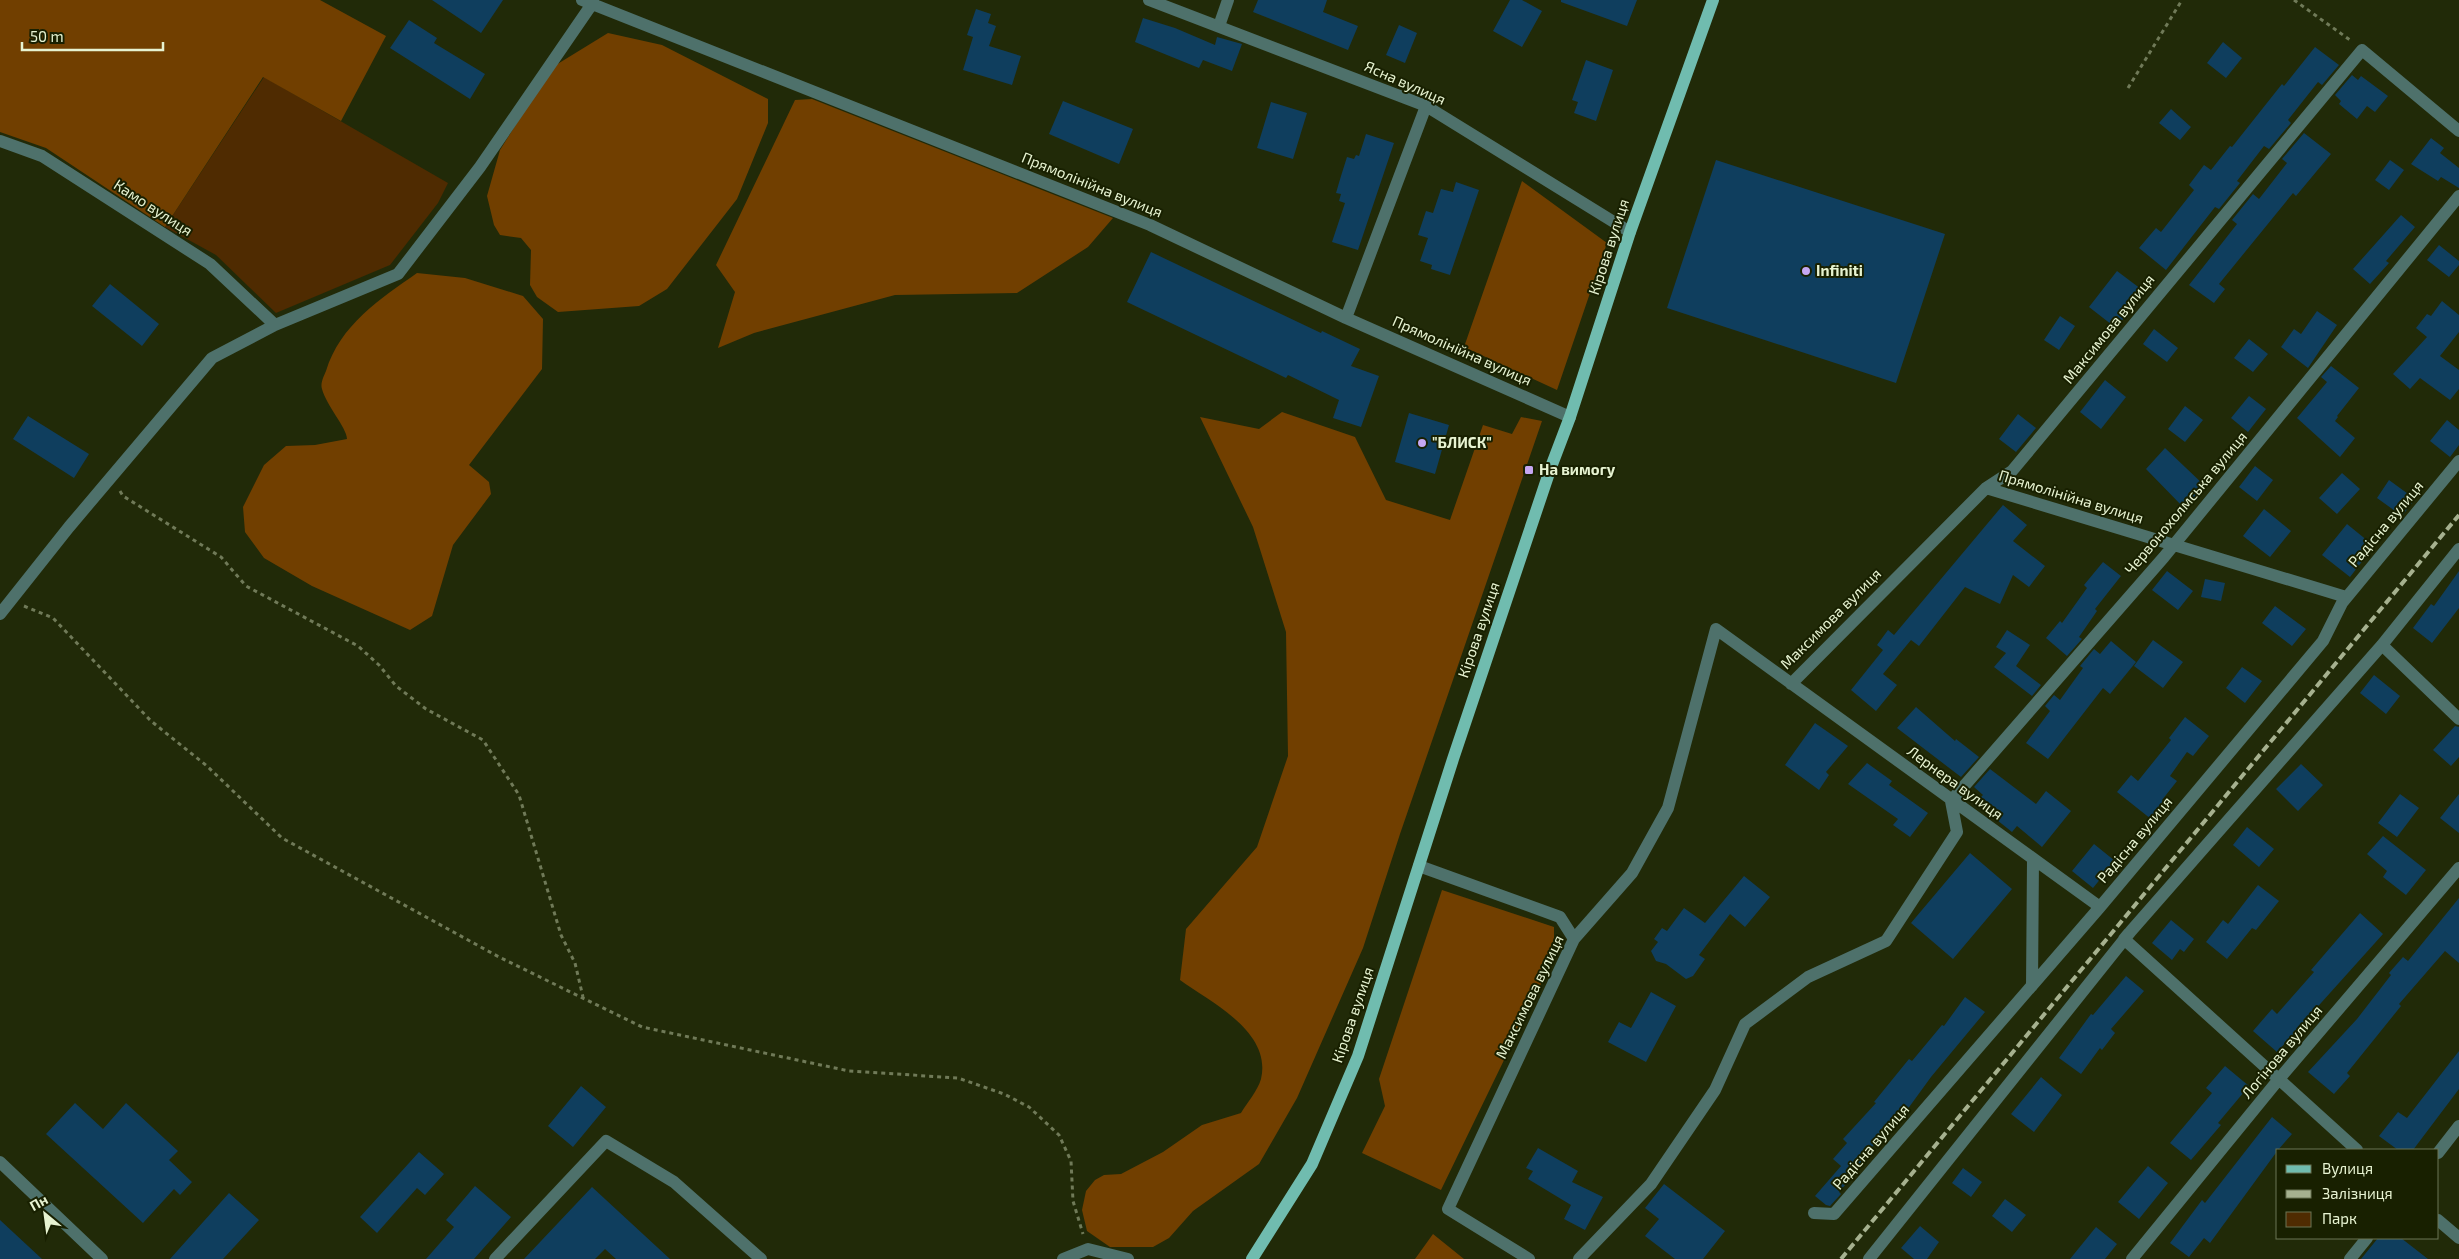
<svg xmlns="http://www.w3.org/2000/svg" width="2459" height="1259" font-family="'Exo 2',sans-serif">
<rect width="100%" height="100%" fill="#212a08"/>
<path fill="#4f2b01" d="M264 77 448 183 438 203 390 265 276 313 216 255 165 227Z"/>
<path fill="#713f00" d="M0 0H320L386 36 341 121 263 77 165 227 46 148 0 132Z
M608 33 662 45 768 99V123L737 199 667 289 639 306 558 312 537 297 530 285 531 250 521 238 500 235 494 225 487 196 500 150 551 68Z
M812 99 1113 218 1088 247 1017 293 895 295 754 333 718 348 735 292 716 265 795 100Z
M1522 181 1607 243 1557 390 1464 347Z
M417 273 465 278 523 296 543 319 542 369 469 465 489 482 491 494 453 545 432 616 410 630 312 586 264 558 245 532 243 507 264 465 286 446 315 445 347 439C347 428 326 405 322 389 320 383 324 376 326 371 340 325 380 299 417 273Z
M1282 412 1355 437 1386 500 1450 520 1483 425 1512 434 1521 417 1542 421 1400 834 1363 948 1297 1098 1259 1164 1193 1211 1169 1238 1153 1247H1110L1087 1231 1082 1210 1086 1191 1095 1180 1104 1175 1121 1174 1163 1152 1202 1125 1241 1113C1247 1103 1258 1090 1261 1079 1272 1032 1212 1003 1180 980L1186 929 1257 847 1288 756 1286 632 1253 527 1200 417 1259 429Z
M1442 890 1554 927V957L1441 1190 1362 1153 1385 1106 1379 1079Z
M1433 1234 1464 1259H1415Z"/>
<path fill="#0f3e5e" d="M432 0H503L481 33Z
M1258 0H1327L1323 12 1358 26 1348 50 1253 12Z
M1510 0H1522L1542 11 1522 47 1493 31Z
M1561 0H1637L1627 26 1561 2Z
M976 9 991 14 988 23 996 26 989 46 1021 56 1012 85 963 70 973 37 967 35Z
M1143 18 1175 28 1215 45 1217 37 1242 44 1232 71 1203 60 1199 68 1135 42Z
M409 20 437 38 434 43 485 74 470 99 390 48Z
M1399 25 1417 33 1405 63 1386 55Z
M2223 42 2242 58 2226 78 2207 63Z
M2315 47 2339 65 2322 85 2318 82 2288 120 2291 123 2269 149 2264 146 2237 181 2240 183 2219 209 2215 207 2166 270 2139 248 2156 228 2161 232 2194 190 2189 185 2204 165 2211 170 2230 146 2232 147 2282 84 2284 86Z
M1586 60 1613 70 1596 121 1574 113 1578 102 1572 100Z
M2352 75 2358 80 2361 76 2388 96 2375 112 2367 106 2357 119 2339 104 2341 101 2335 95Z
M1063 101 1133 129 1119 164 1049 134Z
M1271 102 1307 113 1293 159 1257 148Z
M2171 109 2191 127 2180 140 2159 123Z
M2304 133 2331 154 2296 196 2293 193 2219 284 2225 289 2214 303 2189 285 2237 224 2232 220 2253 194 2259 199 2287 163 2282 159Z
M1366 134 1394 143 1358 250 1332 242 1345 203 1339 201 1341 194 1336 193 1341 176 1347 157 1354 159 1356 155 1359 156Z
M2431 138 2444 148 2440 153 2459 168V188L2441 177 2438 181 2411 164Z
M1716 160 1945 234 1896 383 1667 308Z
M2390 160 2404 170 2389 190 2375 180Z
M1456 182 1479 190 1450 275 1431 269 1432 265 1420 261 1428 238 1418 235 1426 211 1433 213 1441 189 1453 192Z
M2401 215 2415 227 2386 261 2389 263 2370 284 2353 269Z
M2439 245 2459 261V265L2449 277 2427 260Z
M1151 252 1321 333 1322 331 1360 349 1351 366 1379 376 1361 427 1333 418 1339 400 1288 375 1286 378 1127 302Z
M2117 271 2145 292 2116 328 2089 307Z
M110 284 159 324 142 346 92 306Z
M2442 301 2459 315V332L2440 356 2459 370V389L2450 400 2420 378 2410 389 2393 374 2427 337 2416 328 2427 314 2431 316Z
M2317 311 2337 325 2308 368 2281 347 2294 329 2301 334Z
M2060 316 2075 326 2059 350 2044 340Z
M2154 329 2178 348 2167 362 2143 344Z
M2249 339 2268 354 2253 372 2234 358Z
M2331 366 2359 388 2337 416 2338 417 2335 421 2355 438 2340 457 2297 418 2327 382 2321 377Z
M2105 380 2126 397 2101 429 2080 412Z
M2249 396 2266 409 2248 432 2231 418Z
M2185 406 2203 420 2185 442 2168 429Z
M1409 413 1449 425 1435 474 1395 462Z
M2018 414 2036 428 2016 452 1999 439Z
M28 416 89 454 74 478 13 439Z
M2447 420 2459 430V445L2450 457 2430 441Z
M2165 448 2205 486 2184 508 2146 469Z
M2255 466 2273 480 2257 501 2239 487Z
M2342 473 2360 489 2337 514 2319 498Z
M2389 480 2415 499 2402 516 2377 498Z
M2003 505 2027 525 2013 541 2045 566 2029 587 2013 575 2000 604 1965 587 1919 646 1911 640 1883 674 1897 685 1876 711 1851 690 1883 650 1877 645 1888 630 1894 635Z
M2264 509 2291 531 2270 557 2243 536Z
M2347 524 2374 546 2350 577 2322 555Z
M2103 562 2121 576 2095 609 2097 611 2079 637 2082 639 2067 656 2046 638 2060 621 2062 623 2087 588 2084 585Z
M2167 571 2193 591 2178 610 2152 590Z
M2459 571V608L2432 643 2413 628 2431 604 2434 606Z
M2205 579 2225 583 2221 601 2201 597Z
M2275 606 2306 629 2292 646 2262 623Z
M2007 630 2030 645 2016 666 2041 685 2032 696 1994 667 2006 653 1996 647Z
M2153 640 2183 662 2163 688 2134 666Z
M2111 641 2136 662 2110 694 2103 688 2048 759 2026 743 2050 711 2045 706 2054 695 2060 700 2083 668 2080 666 2094 649 2100 654Z
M2242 667 2262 681 2245 703 2226 688Z
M2374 675 2400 696 2386 714 2360 693Z
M1916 707 1955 741 1956 739 1979 757 1961 777 1897 728Z
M2185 717 2209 736 2193 756 2187 752 2170 776 2177 781 2162 800 2164 802 2151 819 2117 792 2131 775 2138 781 2171 740 2169 738Z
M1815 723 1848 746 1826 772 1829 775 1819 790 1785 765Z
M2455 726 2459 727V757L2451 766 2433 750Z
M1867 763 1892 781 1889 785 1928 813 1910 837 1893 825 1898 819 1848 784Z
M2301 764 2323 785 2298 811 2276 789Z
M1990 769 2036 804 2046 791 2071 811 2042 847 2017 826 2012 832 1997 820 2002 813 1981 797 1983 795 1974 787Z
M2400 794 2419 808 2397 837 2378 823Z
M2459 794V833L2440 818Z
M2247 827 2274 849 2259 867 2233 845Z
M2383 836 2426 870 2406 895 2383 877 2387 871 2367 854Z
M2094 844 2115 861 2093 888 2072 871Z
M1970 853 2012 889 1953 959 1911 923Z
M1744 876 1770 897 1745 927 1730 914 1699 955 1705 959 1693 976 1686 979 1666 964 1656 961 1651 951 1658 942 1654 939 1662 928 1667 931 1684 908 1705 923Z
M2258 885 2279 901 2256 930 2252 928 2227 959 2206 942 2223 920 2228 924Z
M2459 898V963L2445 951 2399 1004 2401 1006 2347 1073 2350 1076 2334 1094 2308 1072 2357 1019 2391 975 2389 973 2403 957 2408 961Z
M2360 913 2383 934 2277 1052 2253 1031 2272 1009 2277 1014 2314 972 2311 970Z
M2171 920 2194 939 2184 952 2180 949 2172 960 2152 943Z
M2126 976 2144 991 2111 1029 2115 1033 2102 1050 2100 1048 2081 1074 2059 1058 2091 1014 2093 1015Z
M1651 992 1676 1006 1646 1062 1608 1042 1619 1022 1631 1028Z
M1965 997 1985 1012 1931 1077 1899 1121 1897 1120 1860 1160 1864 1163 1839 1192 1841 1194 1830 1206 1826 1205 1815 1196 1841 1166 1833 1159 1847 1143 1843 1139 1876 1103 1874 1102 1909 1059 1912 1061 1942 1025 1944 1026Z
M2459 1051V1089L2413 1150H2398L2379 1136 2398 1112 2407 1118Z
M2225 1066 2249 1086 2218 1123 2221 1125 2191 1160 2170 1143 2212 1093 2206 1088Z
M2041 1077 2062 1095 2034 1132 2011 1114Z
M581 1086 606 1107 573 1147 548 1126Z
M75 1103 103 1129 126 1103 178 1151 169 1160 192 1182 180 1195 174 1189 143 1223 46 1134Z
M2272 1117 2292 1134 2278 1150 2210 1243 2204 1238 2189 1257 2170 1243 2202 1200 2205 1203Z
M1538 1148 1578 1171 1572 1182 1603 1197 1585 1230 1564 1219 1571 1205 1528 1179 1533 1171 1526 1168Z
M419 1152 444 1174 425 1195 417 1188 377 1233 360 1217Z
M2148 1166 2168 1183 2139 1219 2118 1202Z
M1963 1168 1982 1182 1971 1197 1952 1183Z
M1664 1184 1725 1231 1703 1259H1675L1645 1236 1659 1219 1645 1208Z
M475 1186 511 1217 474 1259H426L454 1227 446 1220Z
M592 1187 670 1259H616L605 1249 595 1259H524Z
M229 1193 259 1220 223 1259H170Z
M2005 1199 2026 1215 2012 1232 1992 1216Z
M0 1220 42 1259H0Z
M1920 1226 1939 1242 1927 1259H1914L1901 1248Z
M2096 1227 2117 1244 2105 1259H2070Z
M2378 1238H2401L2428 1259H2361Z"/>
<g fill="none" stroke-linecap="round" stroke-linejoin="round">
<path stroke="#707a58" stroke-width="3" stroke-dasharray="4 4" stroke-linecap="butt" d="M2294 0 2350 40
M2128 88 2182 0
M120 491 123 496 221 557 246 586 358 646 379 665 396 686 426 709 483 740 519 795 561 935 575 963 583 997
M24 606 53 618 151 721 207 766 282 838 499 957 642 1027 849 1071 958 1078 1004 1094 1029 1107 1059 1135 1071 1161 1073 1201 1083 1234"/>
<path stroke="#4e716b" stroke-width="12" d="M582 0 1150 225 1346 318 1570 417
M1149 0 1426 106 1630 232
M1219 26 1228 0
M0 141 42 156 210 264 275 325
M1346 318 1426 106
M1986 488 2346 597
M0 614 69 527 212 358 275 325 398 274 480 167 592 4 593 0
M2382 645 2459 719
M1791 684 1986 488 2012 471 2362 50 2459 131
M1419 866 1560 917 1574 939
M2129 933 2124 939 2357 1150
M2032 986 2033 859
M2438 1153 2459 1126
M0 1162 102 1259
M1814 1213 1834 1214 2100 907 2323 641 2342 603 2459 461
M2438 1220 2459 1238
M495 1259 606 1141 674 1182 761 1259
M1063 1259 1088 1249 1128 1259
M1529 1259 1448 1209 1574 939 1632 873 1668 808 1716 629 2100 907
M1579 1259 1651 1184 1715 1090 1745 1024 1808 977 1886 941 1957 832 1951 801 2164 557 2459 196
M1869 1259 2131 931 2382 645 2459 549
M2132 1259 2279 1079 2459 868
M2350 1259 2367 1238"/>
<path stroke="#70bcaf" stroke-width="12" d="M1252 1259 1312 1164 1358 1056 1453 759 1551 467 1570 417 1630 232 1713 0"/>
<path stroke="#a6b18f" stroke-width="4" stroke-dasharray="8 4" stroke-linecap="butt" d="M1841 1259 2459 515"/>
</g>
<g fill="#c5a7f1" stroke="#182000" stroke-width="2">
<circle cx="1806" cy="271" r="5"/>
<circle cx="1422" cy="443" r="5"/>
<rect x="1524" y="465" width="10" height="10" rx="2.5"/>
</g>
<g text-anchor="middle" stroke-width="4" stroke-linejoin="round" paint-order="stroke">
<g font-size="15" fill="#e7f3d1" stroke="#182000">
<text transform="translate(1405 83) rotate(24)" y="5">Ясна вулиця</text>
<text transform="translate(1092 185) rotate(22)" y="5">Прямолінійна вулиця</text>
<text transform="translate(153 208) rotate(33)" y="5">Камо вулиця</text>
<text transform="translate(1609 247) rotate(-72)" y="5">Кірова вулиця</text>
<text transform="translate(2109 329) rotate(-51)" y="5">Максимова вулиця</text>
<text transform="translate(1462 351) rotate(24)" y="5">Прямолінійна вулиця</text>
<text transform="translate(2071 497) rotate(17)" y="5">Прямолінійна вулиця</text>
<text transform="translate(2186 503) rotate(-50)" y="5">Червонохолмська вулиця</text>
<text transform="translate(2386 524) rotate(-50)" y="5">Радісна вулиця</text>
<text transform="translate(1831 619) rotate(-45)" y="5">Максимова вулиця</text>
<text transform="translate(1479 630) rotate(-71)" y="5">Кірова вулиця</text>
<text transform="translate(1955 783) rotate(36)" y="5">Лернера вулиця</text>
<text transform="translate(2135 840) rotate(-50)" y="5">Радісна вулиця</text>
<text transform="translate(1530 997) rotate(-64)" y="5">Максимова вулиця</text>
<text transform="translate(1353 1015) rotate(-71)" y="5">Кірова вулиця</text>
<text transform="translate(2282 1052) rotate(-50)" y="5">Логінова вулиця</text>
<text transform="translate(1871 1147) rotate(-49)" y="5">Радісна вулиця</text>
</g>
<g font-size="15" font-weight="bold" fill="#e7f3d1" stroke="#182000" text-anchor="start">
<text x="1816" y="276">Infiniti</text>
<text x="1432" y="448">"БЛИСК"</text>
<text x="1539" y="475">На вимогу</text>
</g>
</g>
<rect x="2276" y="1149" width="162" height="90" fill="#182000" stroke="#6b7454"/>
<rect x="2286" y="1165" width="25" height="8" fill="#70bcaf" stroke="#6b7454"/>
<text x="2322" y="1174" font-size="15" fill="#e7f3d1">Вулиця</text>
<rect x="2286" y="1190" width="25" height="8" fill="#a6b18f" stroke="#6b7454"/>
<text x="2322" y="1199" font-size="15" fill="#e7f3d1">Залізниця</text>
<rect x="2286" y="1212" width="25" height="15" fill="#4f2b01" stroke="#6b7454"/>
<text x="2322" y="1224" font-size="15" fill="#e7f3d1">Парк</text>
<g transform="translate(45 1214) rotate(331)" stroke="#182000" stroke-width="4" paint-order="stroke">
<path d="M0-4L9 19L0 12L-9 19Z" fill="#e7f3d1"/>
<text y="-8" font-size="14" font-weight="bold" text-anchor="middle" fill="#e7f3d1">Пн</text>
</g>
<path d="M22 42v8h141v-8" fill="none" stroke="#e7f3d1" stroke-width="2.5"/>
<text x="30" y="42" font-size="15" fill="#e7f3d1" stroke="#182000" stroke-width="4" paint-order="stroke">50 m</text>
</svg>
